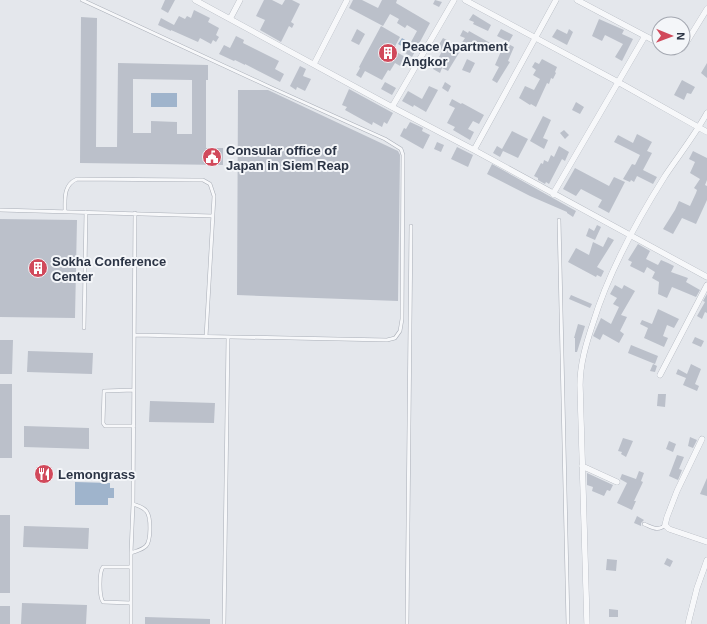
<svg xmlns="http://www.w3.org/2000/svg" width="707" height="624" font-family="Arial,sans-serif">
<rect width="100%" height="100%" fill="#e4e7ec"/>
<path fill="#9fb4cc" d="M402 38 410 43 407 49 398 44Z
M151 93H177V107H151Z
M75 482 110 483V488H114V498H108V505H75Z"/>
<path fill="#bbc0ca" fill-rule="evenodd" d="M165 0H175L168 13 161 9Z
M264 0H272L282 5 285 0H292L300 4 291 22 294 24 292 28 289 26 281 42 260 30 265 20 256 16Z
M353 0H362L378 8 382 0H397L396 3 430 23 412 57 405 53 417 31 407 25 405 28 397 23 399 19 390 14 383 26 349 8Z
M435 0 442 2 439 7 433 4Z
M194 10 210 18 208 22 219 28 216 35 219 37 216 42 213 40 211 44 200 38 198 42 171 30V31L158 25 161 18 174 25 179 16 185 19 187 16 191 18Z
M473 14 491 25 488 31 473 24 474 22 469 20Z
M81 17 97 18 96 147H117L118 63 208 65V80H206V148H223V165L80 163ZM133 79 192 80V134H177V122L151 121V133H133Z
M599 19 624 30 622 34 633 39 622 61 615 57 623 44 605 35 602 41 592 36Z
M381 26 400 37 393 50 407 58 402 67 395 63 390 71 388 70 382 80 365 71 361 78 356 75 360 68 359 67Z
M357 29 365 34 359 45 351 41Z
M501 29 513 35 509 42 497 36Z
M557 29 567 34 569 29 573 32 567 45 552 37Z
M463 30 468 33 469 31 492 44 489 50 478 44 473 52 461 44 465 38 460 36Z
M236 36 244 40 243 43 279 61 275 69 284 74 280 82 245 64V65L235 60 234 61 219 54 224 45 230 48Z
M443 38 462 48 448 71 442 68 440 73 433 69 442 51 437 48Z
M505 42 514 47 508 61 510 62 497 83 492 80 499 67 495 65Z
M467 59 475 63 470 73 462 70Z
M542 59 557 67 555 72 556 73 553 79 551 78 549 84 547 83 536 107 531 104 530 105 519 98 525 86 534 90 540 79 533 75 536 70 532 67 535 62 539 64Z
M707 63V78L701 73Z
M300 66 306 69 303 76 311 79 305 91 297 87 296 90 290 86Z
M682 80 695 87 691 94 687 93 684 100 674 95Z
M385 82 396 88 392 95 381 89Z
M445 82 451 86 448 92 442 88Z
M429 86 438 90 426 112 414 105 413 107 402 101 408 91 422 99Z
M349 89 393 113 387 124 384 122 382 127 373 122 372 125 345 110 347 107 342 105Z
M238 90H268L398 151 400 155 398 301 237 295Z
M452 99 461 104 462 103 484 115 479 124 473 121 468 129 474 132 470 140 453 130 455 127 447 123 455 108 449 105Z
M576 102 584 107 580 114 572 110Z
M543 116 551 120 543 138 548 140 544 149 530 141Z
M410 122 423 128 422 131 430 135 423 149 400 136 404 128 406 129Z
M564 130 569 135 565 139 560 133Z
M512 131 528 139 518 158 503 151 500 157 493 153 497 146 502 149Z
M637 134 652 142 647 151 652 153 643 170 657 177 653 184 637 176 634 182 631 180 630 182 623 179 632 164 635 165 640 155 614 142 618 135 633 143Z
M437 142 444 145 441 152 434 149Z
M559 146 569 152 565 161 562 159 549 184 546 182 545 184 538 180V178L534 176 541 163 543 164 544 160 548 162 551 155 554 157Z
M457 147 473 155 468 167 451 159Z
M693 151 707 158V180L705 185 707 186V200L696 224 682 218 673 234 663 229 675 210 679 201 690 206 696 193 697 190 694 188 700 179 690 173 695 162 689 159Z
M492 164 576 211 573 217 567 213V212L530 196 487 174Z
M575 168 609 186 614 177 625 182 609 213 598 207 602 200 581 189 576 196 563 189Z
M0 219 77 220 75 318 0 317Z
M597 225 601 227 595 240 586 236 589 228 594 231Z
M608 237 614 240 597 267 604 271 601 277 597 275 596 277 568 262 576 248 589 255 593 242 603 247Z
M638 244 650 251 646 259 658 265 661 260 668 263 674 266 671 272 688 278 686 282 700 290 696 297 672 287 667 298 658 294 659 282 652 278 655 272 647 267 644 273 630 266 632 262 628 260Z
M615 285 622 289 624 285 635 291 621 315 627 317 620 331 624 334 619 343 603 334 600 340 593 336 601 318 611 324 619 307 613 304 617 298 610 294Z
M707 294V313L705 312 702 319 697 316 705 302 703 301Z
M571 295 592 304 590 308 569 299Z
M658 309 679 319 674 328 667 325 663 336 668 338 664 347 644 338 648 328 640 324 642 320 652 324Z
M578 324 585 326 577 352H575V338H574Z
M695 337 704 341 701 347 692 343Z
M0 340H13L12 374H0Z
M631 345 658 356 655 364 628 353Z
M28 351 93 353 92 374 27 372Z
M653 364 657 366 655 372 650 371Z
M691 364 701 369 695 384 699 386 697 391 683 385 686 378 676 374 678 369 687 374Z
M0 384H12V458H0Z
M658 394H666L665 407 657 406Z
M150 401 215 403 214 423 149 422Z
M24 426 89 428V449L24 447Z
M690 437 697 440 693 448 688 446Z
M623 438 633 441 626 457 621 454 622 452 618 451Z
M669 441 676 444 673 452 666 449Z
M677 455 684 457 679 469 682 470 678 480 669 476Z
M639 471 644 473 641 481 643 482 634 501H636L632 510 617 503 627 483 620 479 622 474 636 479Z
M587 473 613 485 610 491 607 490 604 496 592 491 593 487 587 485Z
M707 478V496L700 494Z
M0 515H10V593H0Z
M637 516 644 520 641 523V526L634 523Z
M24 526 89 528 88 549 23 547Z
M667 558 673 561 670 567 664 564Z
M607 559 617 560 616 571 606 570Z
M22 603 87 605 86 624H21Z
M0 606H10V624H0Z
M609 609 618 610V617H609Z
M145 617 210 619V624H145Z"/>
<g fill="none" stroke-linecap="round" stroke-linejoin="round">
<defs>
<path id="lane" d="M82 0 272 88 385 139 401 149 403 155 402 319 400 331 395 338 387 340 135 335
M0 210 213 216
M65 212C65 199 63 185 77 179L194 180H203L210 184 214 196 206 337
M559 220 568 624
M84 328 86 212
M134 390 104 391 103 423 105 426H134
M644 524C652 527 658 532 665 525
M131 553C136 551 142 550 146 546 151 541 151 518 147 512 144 507 138 506 133 504
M131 603 103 602C99 596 99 572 103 567H131
M131 624V553L133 504 135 213
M224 624 228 338
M407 624 411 226"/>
<path id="street" d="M195 0 392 107 474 150 707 277
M465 0 618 82 707 132
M230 19 240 0
M645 36 659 43
M670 48 677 50 683 48
M683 48 707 9
M314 64 347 0
M392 107 454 0
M474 150 556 0
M553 194 645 36 577 0
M660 375 707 285
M702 439 677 491 667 517 665 525 669 529 707 542
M582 466 617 482
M587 624 580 385C580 364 586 344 593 323 609 271 636 222 665 176 679 155 695 135 707 113
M688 624 697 588 707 560"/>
</defs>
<use href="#lane" stroke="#a9aeb7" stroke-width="4"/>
<use href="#street" stroke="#a9aeb7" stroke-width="6"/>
<use href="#lane" stroke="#f7f8fa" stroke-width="3"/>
<use href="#street" stroke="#f7f8fa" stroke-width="5.5"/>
</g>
<defs>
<symbol id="building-disc" viewBox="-11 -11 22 22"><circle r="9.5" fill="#d1495b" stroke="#f4f6f9"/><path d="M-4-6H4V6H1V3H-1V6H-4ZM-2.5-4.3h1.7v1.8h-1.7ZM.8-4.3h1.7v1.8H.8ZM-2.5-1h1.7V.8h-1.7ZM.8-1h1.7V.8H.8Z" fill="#fff"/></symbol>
<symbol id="civic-disc" viewBox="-11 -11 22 22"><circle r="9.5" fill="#d1495b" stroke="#f4f6f9"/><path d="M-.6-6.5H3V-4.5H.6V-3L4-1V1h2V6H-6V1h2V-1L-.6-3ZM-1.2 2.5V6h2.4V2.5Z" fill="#fff"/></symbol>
<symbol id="restaurant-disc" viewBox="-11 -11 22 22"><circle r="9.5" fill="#d1495b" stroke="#f4f6f9"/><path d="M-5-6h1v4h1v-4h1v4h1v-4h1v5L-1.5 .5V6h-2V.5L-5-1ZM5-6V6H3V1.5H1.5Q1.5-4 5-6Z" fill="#fff"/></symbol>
</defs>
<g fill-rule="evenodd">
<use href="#building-disc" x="377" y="42" width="22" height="22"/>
<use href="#civic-disc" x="201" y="146" width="22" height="22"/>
<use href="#building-disc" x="27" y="257" width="22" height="22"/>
<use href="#restaurant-disc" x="33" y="463" width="22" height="22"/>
</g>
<g text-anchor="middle" stroke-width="4" stroke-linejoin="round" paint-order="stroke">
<g font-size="13" font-weight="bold" fill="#2b3445" stroke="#f4f6f9" text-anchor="start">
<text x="402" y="51">Peace Apartment<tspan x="402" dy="15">Angkor</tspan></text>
<text x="226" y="155">Consular office of<tspan x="226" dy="15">Japan in Siem Reap</tspan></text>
<text x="52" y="266">Sokha Conference<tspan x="52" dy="15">Center</tspan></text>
<text x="58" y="479">Lemongrass</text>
</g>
</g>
<g transform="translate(671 36) rotate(91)"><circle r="19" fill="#f4f6f9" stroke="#a4a8b1"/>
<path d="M0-3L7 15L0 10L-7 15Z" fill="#d1495b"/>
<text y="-6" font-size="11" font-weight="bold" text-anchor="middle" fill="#2b3445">N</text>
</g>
</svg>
